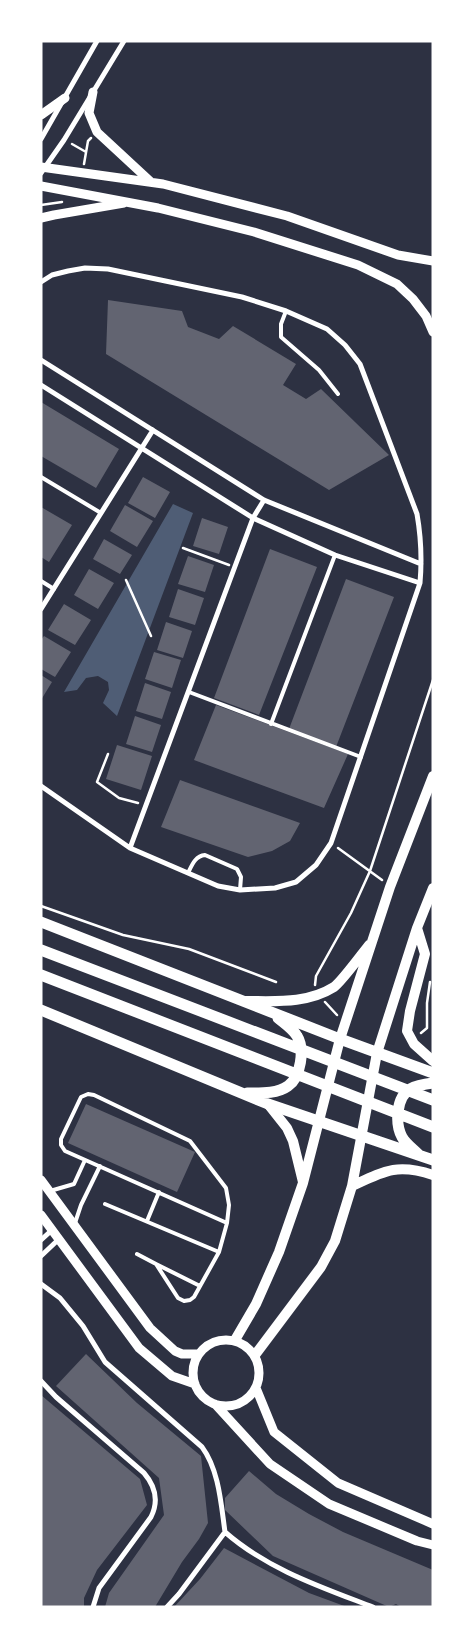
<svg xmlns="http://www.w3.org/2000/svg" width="474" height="1648" font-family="Rubik,sans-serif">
<rect width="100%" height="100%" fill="#2d3142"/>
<path fill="#4f5d75" d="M173 504 193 513 117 716 103 703 109 690 108 682 98 676 86 678 77 690 64 692Z"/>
<path fill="#626471" d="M108 300 182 311 188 327 219 339 233 326 296 364 283 385 306 399 321 389 389 455 329 490 106 354Z
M41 402 119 449 96 488 41 456Z
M143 477 170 492 155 518 128 503Z
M125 505 153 521 137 547 110 531Z
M41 507 72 525 49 562 41 557Z
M202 518 228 527 219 554 193 546Z
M104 539 132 555 120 574 93 559Z
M270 549 317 567 259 715 214 698Z
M188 556 214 565 205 592 178 584Z
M89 569 114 583 98 609 74 595Z
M346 579 394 597 336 747 289 729Z
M178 589 204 598 195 625 169 617Z
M64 604 91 620 75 645 48 630Z
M166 622 192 631 183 658 157 650Z
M44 636 71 652 55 677 41 669V640Z
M154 652 181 660 172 688 145 679Z
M41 675 52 682 41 700Z
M145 683 171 692 162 719 136 711Z
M216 705 348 754 324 808 194 760Z
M135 716 161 725 152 752 126 744Z
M117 745 152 756 141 790 106 779Z
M180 780 300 823 290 841 272 851 248 857 161 827Z
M86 1104 195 1152 177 1192 68 1143Z
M86 1354 137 1403 201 1456 208 1523 199 1539 182 1562 155 1607H105L109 1593 164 1515 159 1478 56 1386Z
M41 1395 140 1479 147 1505 97 1570 84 1598V1607H41Z
M249 1471 276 1494 309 1514 343 1532 433 1570V1607H401L396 1604 389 1607 273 1556 225 1510V1498Z
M224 1548 309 1593 347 1607H174L200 1579Z"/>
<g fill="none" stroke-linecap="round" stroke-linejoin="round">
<path stroke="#fff" stroke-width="2.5" d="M72 144 86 152
M84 164 88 141 91 138
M41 205 62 202
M183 548 229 565
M126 580 151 636
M108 754 97 782 119 798 138 803
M338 848 382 880
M41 906 123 935 189 949 276 982
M315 985 316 976 351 913 370 871 433 680
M325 1002 337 1015
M421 1033 427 1028V1003L430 982"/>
<path stroke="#fff" stroke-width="4" d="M286 311 281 324V337L319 370 338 394
M41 477 101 513
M41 581 54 589
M189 692 361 757
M271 724 335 555
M188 873C192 865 195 856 205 855L237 869 241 877 240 890
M50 1191 74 1184 85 1160
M105 1204 219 1252
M147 1221 159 1192
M75 1223 81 1205 100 1166
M137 1254 156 1264
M200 1286 156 1264 178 1298 184 1301 190 1300 194 1297 219 1252 227 1223 229 1205 226 1188 190 1141 94 1095 88 1094 81 1097 61 1139V1145L65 1151 227 1223"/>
<path stroke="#fff" stroke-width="5" d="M41 139 97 41
M41 173 64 140 124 41
M41 282 52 275 68 271 85 268 108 269 242 297 286 311 327 329 345 345 360 364 417 514C421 537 422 560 420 583L331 843 316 865 296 882 275 888 240 890 218 886 130 848 41 786
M41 360 264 500 421 564
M41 385 253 518 335 555 420 583
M41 609 153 430
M130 848 253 518 264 500
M41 1240 52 1230
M41 1256 59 1239
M41 1284 60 1298 83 1326 105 1362 202 1447C219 1470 221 1504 225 1532 267 1569 321 1587 373 1607
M41 1381 56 1397 144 1473C156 1487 159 1501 151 1517L99 1588 93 1607
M167 1607 179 1594 225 1532"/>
<path stroke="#fff" stroke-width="9" d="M93 92 89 113 97 132 151 182
M41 115 65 98
M41 167 163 184 287 216 398 255 433 261
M41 186 158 208 254 232 358 265 397 284 413 299 426 316 433 332
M41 218 54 215 124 203
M41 1180 150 1328 175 1351 182 1354H198
M41 1215 139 1348 172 1376 195 1384
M193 1373a33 33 0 1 1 66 0a33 33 0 1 1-66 0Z
M256 1388 274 1432 338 1483 433 1524
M215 1404 270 1464 329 1504 417 1541 433 1545"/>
<path stroke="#fff" stroke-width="10" d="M417 928 425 954 410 1011 407 1031 414 1044 433 1061
M246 1001C275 1001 307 1004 334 987 342 981 361 955 369 945
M268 1104 287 1128 293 1141 303 1182
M352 1186C384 1171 397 1163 433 1175
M235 1340 256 1304 279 1252 303 1183 340 1039 390 887 433 776
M255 1355 321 1267 335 1241 352 1186 377 1053 417 928 433 888"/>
<path stroke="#fff" stroke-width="11" d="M41 922 340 1039 433 1073
M41 950 433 1100
M41 975 433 1127
M41 1010 268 1104 433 1160
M247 1093C260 1093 277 1094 288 1086 301 1077 305 1049 297 1036 293 1029 284 1023 278 1018
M418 1154C413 1149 405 1143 402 1137 395 1124 396 1097 410 1089 417 1085 425 1084 433 1083"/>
</g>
<rect width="474" height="1648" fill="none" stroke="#ffffff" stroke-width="85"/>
</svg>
